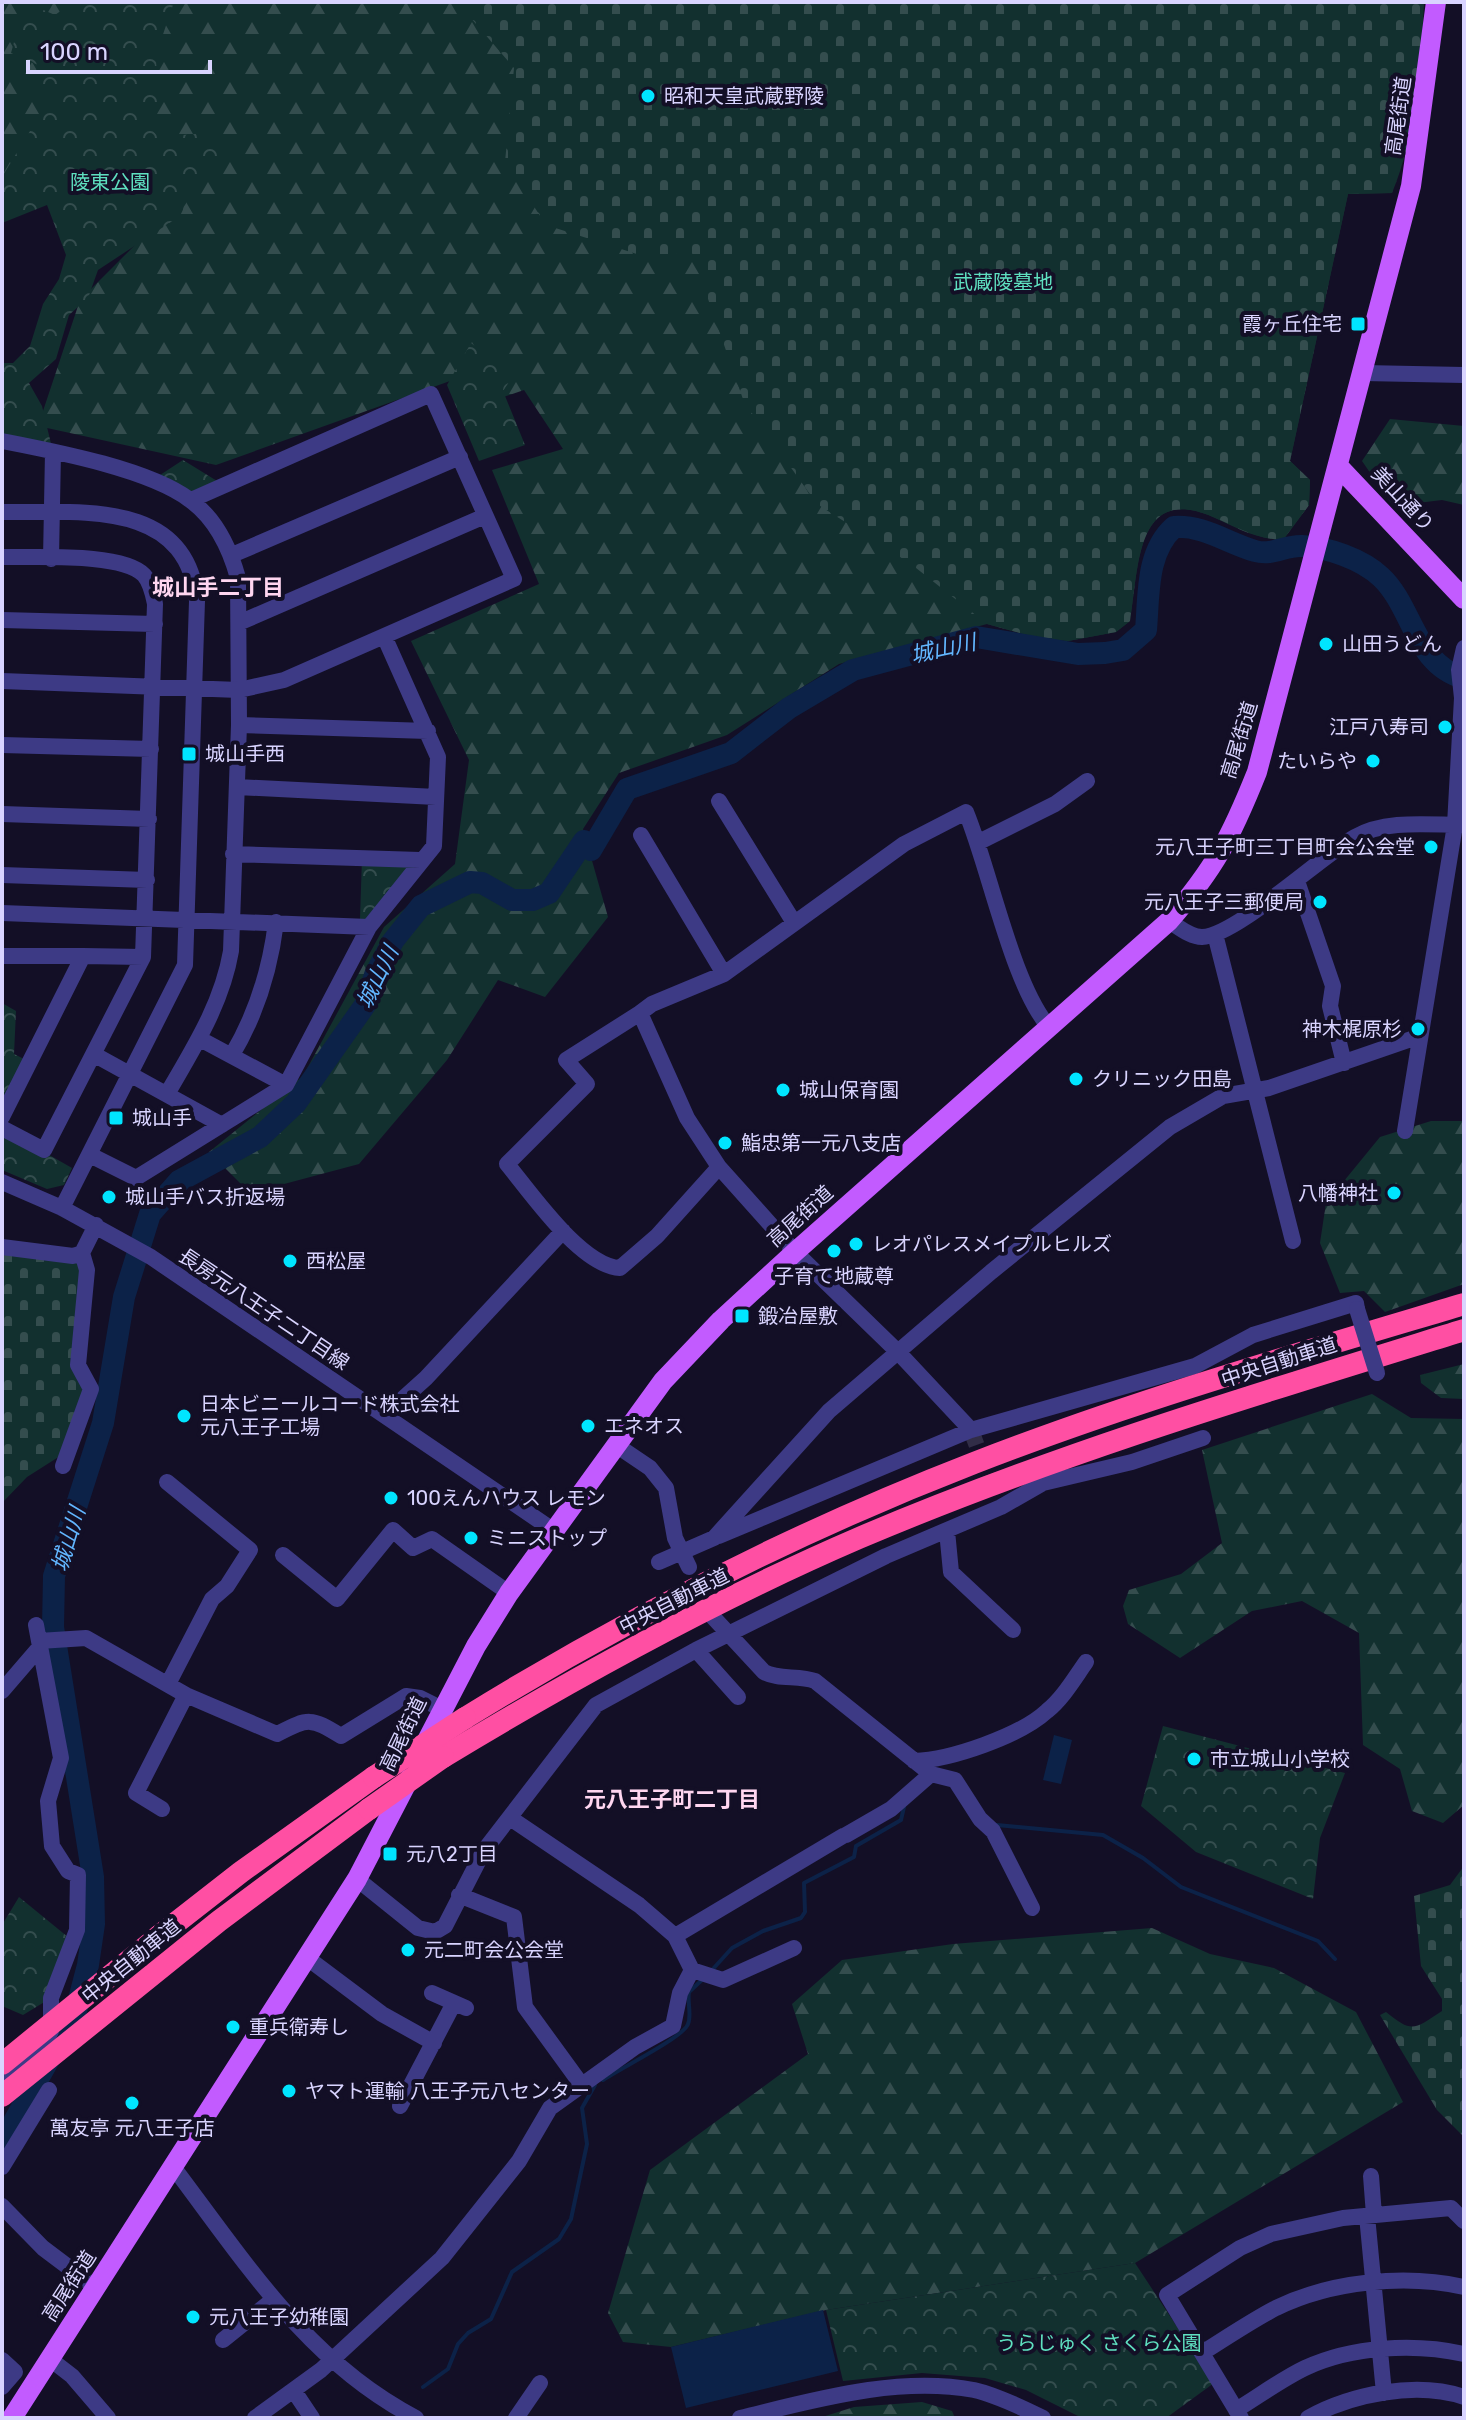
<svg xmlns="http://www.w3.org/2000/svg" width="1466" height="2420" font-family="Rubik,'Noto Sans JP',sans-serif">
<defs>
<pattern id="forest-firs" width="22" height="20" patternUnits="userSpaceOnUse" patternTransform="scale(2)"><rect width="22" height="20" fill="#12302f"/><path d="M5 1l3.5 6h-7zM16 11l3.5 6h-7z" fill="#344d4e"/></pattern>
<pattern id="cemetery-stones" width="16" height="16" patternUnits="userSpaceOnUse" patternTransform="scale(2)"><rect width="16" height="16" fill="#12302f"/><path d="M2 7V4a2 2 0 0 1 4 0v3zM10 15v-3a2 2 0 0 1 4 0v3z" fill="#344d4e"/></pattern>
<pattern id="park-crowns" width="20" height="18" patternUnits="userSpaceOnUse" patternTransform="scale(2)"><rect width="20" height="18" fill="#12302f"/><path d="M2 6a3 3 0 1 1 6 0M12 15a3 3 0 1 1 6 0" fill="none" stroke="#344d4e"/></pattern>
</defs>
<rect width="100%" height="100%" fill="#130f26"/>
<path fill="url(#forest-firs)" d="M2 2H1424L1392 193 1348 194 1290 461 1310 480 1309 505 1283 540C1256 539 1237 528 1213 517 1135 483 1139 569 1130 621L1116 632 1068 641 1038 638 987 624 839 664 727 735 619 773 583 829 608 917 545 997 498 980 447 1060 359 1164 250 1193 209 1152 303 1076 384 927 455 864 469 760 411 641 539 584 492 470 563 449 524 390 471 408 450 381 216 465 38 426 80 300 135 245 122 177 2 212Z
M1390 419 1464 426V505L1442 500 1393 506 1362 461Z
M1431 1121H1464V1284L1385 1312 1364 1291 1340 1293 1320 1243 1326 1203 1380 1137Z
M1464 1364V1399L1441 1398 1421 1383 1420 1375Z
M1372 1394 1411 1418 1464 1419V1805L1443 1823 1412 1811 1400 1769 1363 1745 1359 1633 1302 1601 1252 1611 1180 1658 1128 1624 1123 1606 1129 1590 1181 1574 1222 1543 1202 1450Z
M1152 1928 1210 1954 1274 1968 1356 2012 1403 2102 1135 2263 826 2310 671 2347 623 2342 608 2313 650 2170 808 2054 792 2004 842 1960 953 1944Z
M922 2402 952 2411 955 2418H819L854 2407Z"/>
<path fill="url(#cemetery-stones)" d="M457 2H1424C1421 66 1417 133 1392 193L1348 194 1290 461 1310 480 1309 505 1283 540C1256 539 1237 527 1213 517 1135 483 1139 569 1130 621L1116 632 1068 641 1038 638 987 624 911 564 817 504 744 402 692 253 643 256 546 225 505 162 514 68Z
M2 1247 84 1261 77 1313 88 1391 71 1449 27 1477 2 1503Z
M1464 1866V2137L1437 2110 1380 2015 1386 2012C1413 2034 1414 2029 1442 2011V1999L1421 1966 1414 1896 1450 1885Z"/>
<path fill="url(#park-crowns)" d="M25 2 55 15 73 2H174L156 55 158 110 150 127 158 137 220 132 223 168 196 182 180 216 98 270 88 298 69 315 56 359 29 383 42 406 53 452 2 441V363H13L30 346 43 304 59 279 66 255 47 205 2 223V177L41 113 33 82 38 65 11 53Z
M471 343 513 376 503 391 525 445 479 461 447 385Z
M183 460 217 481 188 493 157 477Z
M362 858 420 860 375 919H360Z
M2 1003 16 1011 14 1054 30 1062 2 1117Z
M2 1128 72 1168 64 1185 47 1189 2 1170Z
M1163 1726 1345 1773 1320 1838 1313 1899 1196 1852 1141 1806Z
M19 1897 74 1942 51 1998 23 2015 2 2006V1925Z
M1135 2263 1214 2383 1166 2418H1082L1026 2390 985 2378 922 2373 843 2381 826 2310Z"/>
<path fill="#0c2248" d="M1054 1735 1072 1740 1061 1784 1043 1780Z
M823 2310 838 2371 686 2408 671 2347Z"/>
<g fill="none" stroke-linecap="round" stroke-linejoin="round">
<path stroke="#0c2248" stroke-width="4" d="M997 1825 1103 1835 1143 1858 1181 1887 1318 1941 1335 1959
M712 1970 732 1948 763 1931 801 1918 805 1912 804 1883 854 1857 856 1846 901 1820 904 1807
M603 2080C619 2069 684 2037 688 2024 692 2015 687 2002 689 1992L703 1979
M423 2387 448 2369 458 2344 468 2333 491 2319 512 2272 559 2239 571 2219 587 2144 582 2108 595 2085"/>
<path stroke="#0c2248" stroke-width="22" d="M2 2143 76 2011 88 1965 94 1924 93 1877 53 1627 54 1576 103 1423 124 1297 150 1214 179 1181 260 1137 296 1103 365 1005 375 975 393 941 421 906 470 882 482 883 512 900H533L549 893 584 841 591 850 627 789 731 753 789 708 853 670 976 637 1078 654 1105 653 1123 650 1146 630C1149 595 1146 552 1174 527 1204 525 1227 543 1255 551 1273 556 1285 545 1302 546 1327 547 1362 559 1381 577 1413 607 1415 665 1464 678"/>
<path stroke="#312d47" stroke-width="16" stroke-dasharray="16 8" stroke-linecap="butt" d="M971 1430 994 1492"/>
<path stroke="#3d3a85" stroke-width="16" d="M1363 373 1464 375
M2 441C53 451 149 469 190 500 215 518 230 549 238 578L239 725 231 951C222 1004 193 1049 167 1094
M2 512C79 513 187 498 197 601L185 965 62 1208
M232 555 460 457
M2 557C35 558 122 552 144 575 151 583 153 594 155 604L143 957 83 956 2 1117
M51 559 53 452
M2 620 155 624
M241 622 485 516
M2 681 239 690 284 680 514 579 431 394 191 500
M239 725 428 731
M2 745 151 749
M237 787 436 797
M719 801 793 921
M2 814 149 819
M641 835 724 974
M979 842 1055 804 1087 781
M233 854 420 860
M2 875 147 880
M1297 881 1333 986 1330 1006 1344 1063
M2 913 369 927
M1169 921C1179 927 1190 937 1202 937 1236 936 1321 856 1355 837 1386 819 1430 825 1464 825
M1215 934 1293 1241
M2 956H83
M640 1013 566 1060 587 1084 507 1164C531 1193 581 1266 620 1268L657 1236 719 1167
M200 1039 286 1085
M95 1055 222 1125
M232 1055C257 1013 270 971 276 922
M2 1128 44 1150 143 957
M1405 1131 1455 825 1462 698 1459 670 1464 648
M90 1155 136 1178 286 1085 369 927 434 846 438 757 384 636
M2 1182 62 1208 151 1257 553 1530
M2 1247 73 1256 82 1253 96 1225
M386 1414 426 1378 563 1231
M971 1430 898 1352 795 1252 719 1167 687 1118 640 1013 652 1004 724 974 904 844 966 812C990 870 1012 984 1049 1027
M616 1445 650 1468 666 1488 675 1538 689 1567
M63 1466 91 1389 78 1365 87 1270 82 1253
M167 1482 250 1550 227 1586 212 1599 168 1684
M947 1531 951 1572 1013 1630
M719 1536 971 1430 1195 1366 1253 1335 1356 1303 1357 1309
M283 1555 337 1599 393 1530 413 1548 432 1539 509 1593
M659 1562 714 1538 829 1411 991 1272 1170 1127 1223 1096 1269 1088 1420 1036
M713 1617 764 1672C778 1680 799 1675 815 1681L931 1774 955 1780 980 1819 993 1831 1032 1908
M39 1641 86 1638 186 1695 277 1734C309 1718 310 1717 341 1736L406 1696 420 1698 442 1709
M696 1650 738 1697
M2 1691 39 1648
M914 1761C950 1760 1020 1736 1047 1711 1063 1698 1074 1679 1086 1662
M162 1809 136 1793 186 1695
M846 1835 891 1809 931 1774
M357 1879 418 1928 435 1932 445 1926 483 1852 596 1705 696 1650 886 1556 1001 1507 1043 1483 1132 1462 1203 1438
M459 1895 514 1917 525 2007 581 2084
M675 1936 843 1836
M306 1957 382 2014 434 2043
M692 1970 723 1980 794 1948
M432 1993 466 2008
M5 2088 16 2071 44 2045 51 2031V1998L77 1930 78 1875 68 1871 52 1846 48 1801 61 1758 36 1625
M400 2106 454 2003
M2 2167 49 2090
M174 2168C245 2262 309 2363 416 2418
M1371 2176 1374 2215
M2 2206 43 2248 96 2288
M1367 2216 1384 2393
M223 2340 274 2299
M1202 2353C1226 2338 1251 2321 1276 2308 1331 2281 1405 2274 1464 2287
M50 2359 72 2376 108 2418
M2 2360 15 2372 2 2387
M294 2391 312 2418
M1236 2410C1259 2396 1282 2379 1305 2368 1352 2346 1415 2343 1464 2354
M255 2418 321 2370 442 2258 519 2161 550 2108 635 2047 673 2026 680 1993 692 1970 675 1936 639 1905 510 1818
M516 2418 540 2383
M740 2418C815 2400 896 2376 974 2390 996 2395 1023 2408 1043 2418
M1241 2418 1167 2295 1240 2248 1271 2234 1343 2218 1451 2208 1464 2221
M1308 2418C1351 2394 1416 2381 1464 2397"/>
<path stroke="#c25bff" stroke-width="20" d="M1339 467 1464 599
M422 1750 476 1646 509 1593 663 1381 721 1320 795 1252 1169 921C1215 868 1231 837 1257 772L1411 186 1436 2
M12 2418 357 1879 409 1779"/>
<path stroke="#ff4fa3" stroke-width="22" d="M465 1718C627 1618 796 1532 974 1463 1133 1401 1300 1353 1464 1304
M443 1757C577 1676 715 1600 859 1538 1056 1454 1260 1393 1464 1330
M159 1936 241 1872 374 1777
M2 2096 219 1921 369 1809"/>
<path stroke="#3d3a85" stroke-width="16" d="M1357 1309 1377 1373"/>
<path stroke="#ff4fa3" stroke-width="22" d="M374 1777 465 1718
M369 1809 443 1757
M2 2064 159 1936"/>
</g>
<g fill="#00e5ff" stroke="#130f26" stroke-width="3">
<circle cx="648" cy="96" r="8"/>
<rect x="1350" y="316" width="16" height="16" rx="4"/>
<circle cx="1326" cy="644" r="8"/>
<circle cx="1445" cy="727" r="8"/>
<rect x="181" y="746" width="16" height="16" rx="4"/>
<circle cx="1373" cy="761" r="8"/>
<circle cx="1431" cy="847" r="8"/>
<circle cx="1320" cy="902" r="8"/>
<circle cx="1418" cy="1029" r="8"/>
<circle cx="1076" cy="1079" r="8"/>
<circle cx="783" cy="1090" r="8"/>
<rect x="108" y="1110" width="16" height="16" rx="4"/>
<circle cx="725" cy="1143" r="8"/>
<circle cx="1394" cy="1193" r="8"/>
<circle cx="109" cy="1197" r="8"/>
<circle cx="856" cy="1244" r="8"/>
<circle cx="834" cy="1251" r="8"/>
<circle cx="290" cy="1261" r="8"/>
<rect x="734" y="1308" width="16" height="16" rx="4"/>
<circle cx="184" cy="1416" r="8"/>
<circle cx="588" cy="1426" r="8"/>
<circle cx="391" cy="1498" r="8"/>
<circle cx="471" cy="1538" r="8"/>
<circle cx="1194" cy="1759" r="8"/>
<rect x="382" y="1846" width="16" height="16" rx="4"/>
<circle cx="408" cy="1950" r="8"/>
<circle cx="233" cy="2027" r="8"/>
<circle cx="289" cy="2091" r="8"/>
<circle cx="132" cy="2103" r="8"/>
<circle cx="193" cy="2317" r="8"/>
</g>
<g text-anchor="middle" stroke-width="8" stroke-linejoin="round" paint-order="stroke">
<g font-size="20" fill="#d9d4ff" stroke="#130f26" text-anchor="start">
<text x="664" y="103">昭和天皇武蔵野陵</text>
<text x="1342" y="331" text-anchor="end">霞ヶ丘住宅</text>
<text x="1342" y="651">山田うどん</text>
<text x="1429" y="734" text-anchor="end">江戸八寿司</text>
<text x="205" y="761">城山手西</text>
<text x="1357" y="768" text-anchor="end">たいらや</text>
<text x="1415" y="854" text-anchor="end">元八王子町三丁目町会公会堂</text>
<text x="1304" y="909" text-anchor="end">元八王子三郵便局</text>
<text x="1402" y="1036" text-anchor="end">神木梶原杉</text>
<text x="1092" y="1086">クリニック田島</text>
<text x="799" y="1097">城山保育園</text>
<text x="132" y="1125">城山手</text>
<text x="741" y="1150">鮨忠第一元八支店</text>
<text x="1378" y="1200" text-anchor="end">八幡神社</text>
<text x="125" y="1204">城山手バス折返場</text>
<text x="872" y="1251">レオパレスメイプルヒルズ</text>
<text x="306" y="1268">西松屋</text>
<text x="834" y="1283" text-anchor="middle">子育て地蔵尊</text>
<text x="758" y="1323">鍛冶屋敷</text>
<text x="200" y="1411">日本ビニールコード株式会社<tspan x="200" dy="23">元八王子工場</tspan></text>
<text x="604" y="1433">エネオス</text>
<text x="407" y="1505">100えんハウス レモン</text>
<text x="487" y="1545">ミニストップ</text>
<text x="1210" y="1766">市立城山小学校</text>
<text x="406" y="1861">元八2丁目</text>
<text x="424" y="1957">元二町会公会堂</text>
<text x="249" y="2034">重兵衛寿し</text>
<text x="305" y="2098">ヤマト運輸 八王子元八センター</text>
<text x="132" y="2135" text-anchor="middle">萬友亭 元八王子店</text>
<text x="209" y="2324">元八王子幼稚園</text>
</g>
<g font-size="20" fill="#d9d4ff" stroke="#130f26">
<text transform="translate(1398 116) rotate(-82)" y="7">高尾街道</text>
<text transform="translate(1403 499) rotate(47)" y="7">美山通り</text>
<text transform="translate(1239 740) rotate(-73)" y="7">高尾街道</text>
<text transform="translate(800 1216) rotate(-42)" y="7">高尾街道</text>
<text transform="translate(264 1309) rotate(34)" y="7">長房元八王子二丁目線</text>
<text transform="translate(1279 1362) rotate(-18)" y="7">中央自動車道</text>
<text transform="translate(674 1601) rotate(-27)" y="7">中央自動車道</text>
<text transform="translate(403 1734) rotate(-64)" y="7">高尾街道</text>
<text transform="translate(131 1961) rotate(-39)" y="7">中央自動車道</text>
<text transform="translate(69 2286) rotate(-57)" y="7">高尾街道</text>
</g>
<g font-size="20" fill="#5fe0c0" stroke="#130f26">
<text x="110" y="189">陵東公園</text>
<text x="1003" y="289">武蔵陵墓地</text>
<text x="1099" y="2350">うらじゅく さくら公園</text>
</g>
<g font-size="22" font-weight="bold" fill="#ffd6f0" stroke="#130f26">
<text x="218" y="595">城山手二丁目</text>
<text x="672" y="1807">元八王子町二丁目</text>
</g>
<g font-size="22" font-style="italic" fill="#62b6ff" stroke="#130f26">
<text transform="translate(943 648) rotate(-12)" y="8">城山川</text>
<text transform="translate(377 977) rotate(-64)" y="8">城山川</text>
<text transform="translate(68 1539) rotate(-73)" y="8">城山川</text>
</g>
</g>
<rect width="1466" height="2420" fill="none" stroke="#d9d4ff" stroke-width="8"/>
<path d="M28 60v12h182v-12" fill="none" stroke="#d9d4ff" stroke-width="4"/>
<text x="40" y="60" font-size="24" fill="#d9d4ff" stroke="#130f26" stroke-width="6" paint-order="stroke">100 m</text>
</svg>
